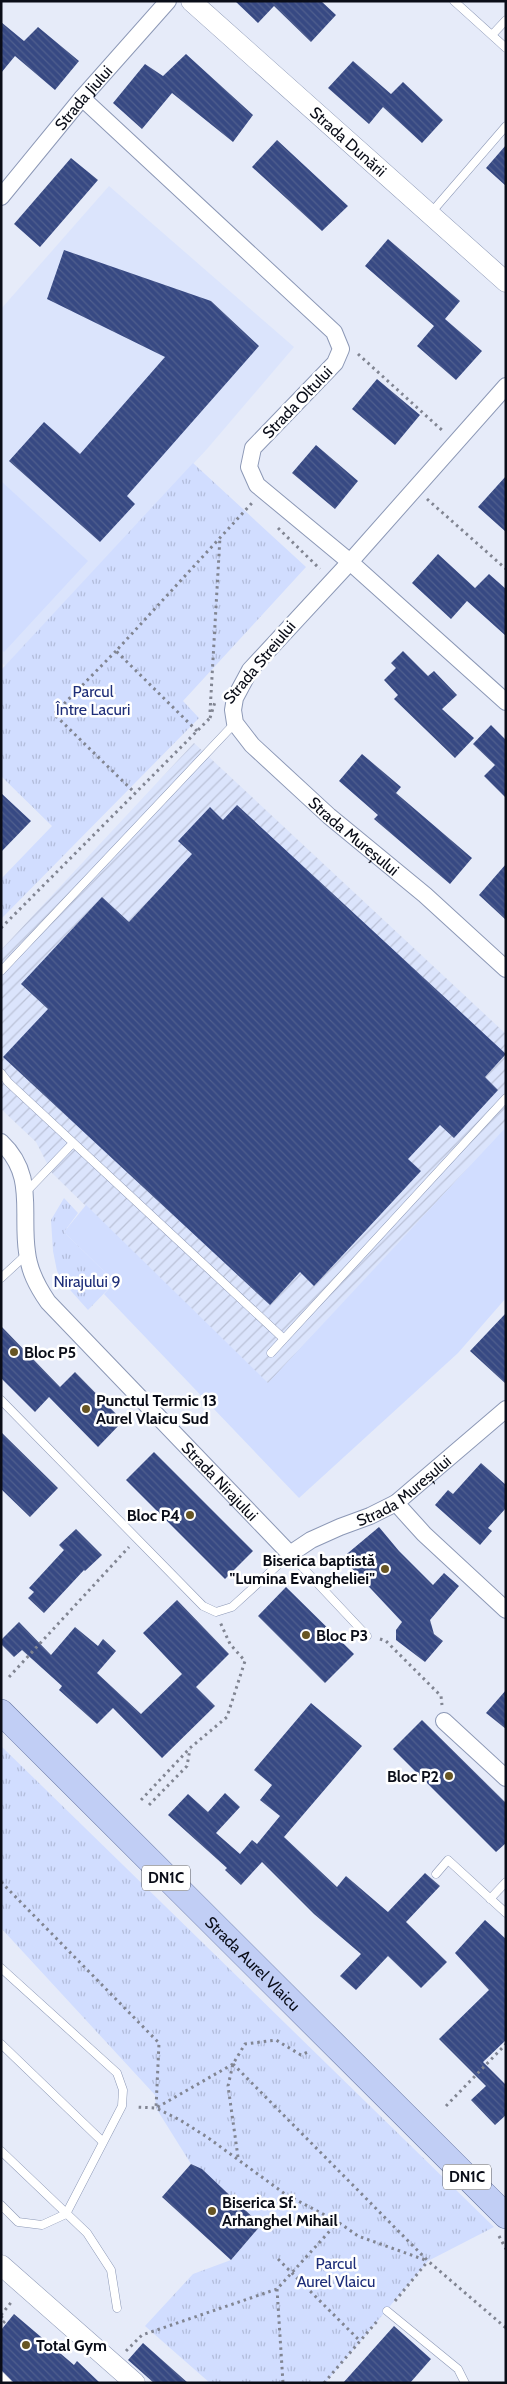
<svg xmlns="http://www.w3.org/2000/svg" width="507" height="2384" font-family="Cabin,sans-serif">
<defs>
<pattern id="industrial-furrows" width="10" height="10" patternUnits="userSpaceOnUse" patternTransform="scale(1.25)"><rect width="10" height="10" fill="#dbe4fc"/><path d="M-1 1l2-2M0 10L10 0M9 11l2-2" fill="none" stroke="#bbc2d7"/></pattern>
<pattern id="park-tufts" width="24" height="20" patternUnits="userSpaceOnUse" patternTransform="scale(1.25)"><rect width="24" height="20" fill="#d1ddff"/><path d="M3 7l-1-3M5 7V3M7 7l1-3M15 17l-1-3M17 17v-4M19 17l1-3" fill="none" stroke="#b2bcda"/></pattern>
<pattern id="building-back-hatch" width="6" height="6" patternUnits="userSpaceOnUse" patternTransform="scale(1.25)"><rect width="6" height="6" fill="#374983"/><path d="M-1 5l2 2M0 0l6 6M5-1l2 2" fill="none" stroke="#505f8e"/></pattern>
</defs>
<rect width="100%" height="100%" fill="#e6ebf9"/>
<path fill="#dbe4fc" d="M109 186 294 347 207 449 5 666 1 662V309Z"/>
<path fill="url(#industrial-furrows)" d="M194 743 506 1034V1127L268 1384 52 1173 36 1142 1 1109V950Z"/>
<path fill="#d1ddff" d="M1 481 88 561 4 652 1 649Z
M506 1127V1298L458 1353 299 1498 104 1294 115 1282 64 1232 86 1205 268 1383Z"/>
<path fill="url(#park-tufts)" d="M193 463 306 567 183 701 199 718 1 919V879L52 826 1 776V670Z
M64 1198 78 1213 64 1232 115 1282 88 1310 63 1282 57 1271 53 1251 51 1220Z
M1 1746 494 2227 428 2261 325 2383H210L145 2326 193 2274 231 2260 261 2225 202 2169 191 2164 156 2108 155 2095 1 1928Z"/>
<path fill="url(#building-back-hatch)" d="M235 1H321L336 15 311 42 274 6 258 23Z
M1 22 24 41 38 27 79 61 55 90 15 56 1 73Z
M186 54 253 115 233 142 172 93 142 129 113 103 145 64 163 76Z
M353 61 391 94 403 82 443 120 422 143 383 107 369 124 328 88Z
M277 140 348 206 322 231 252 167Z
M506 145V186L486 168Z
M71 158 98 180 40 247 14 224Z
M388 239 460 301 445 319 482 351 456 380 417 346 434 326 365 266Z
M64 250 211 301 259 346 127 496 135 504 100 542 9 461 44 422 80 454 165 357 47 299Z
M377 379 420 415 395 445 352 409Z
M316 445 358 481 335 509 292 473Z
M506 476V532L478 507Z
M438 554 475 588 489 574 506 589V636L467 601 451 619 412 583Z
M403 651 428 676 434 671 457 695 442 709 474 738 455 758 394 699 398 695 384 680 396 668 391 663Z
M491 725 506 740V798L484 776 495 765 473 744Z
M362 754 401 787 396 793 472 858 450 884 374 819 378 815 339 781Z
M1 793 31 821 1 852Z
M237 805 506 1054 485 1077 498 1090 454 1138 440 1125 408 1159 421 1171 314 1286 300 1272 270 1305 3 1057 48 1009 21 984 102 897 129 922 192 854 178 841 210 807 223 820Z
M506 864V920L479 895Z
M506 1313V1384L470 1351Z
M1 1326 60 1387 75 1372 123 1421 98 1447 49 1397 35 1412 1 1378Z
M1 1432 58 1488 30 1517 1 1489Z
M154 1452 253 1551 225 1579 126 1480Z
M481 1463 506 1485V1508L488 1528 492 1531 480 1545 435 1505 448 1490 453 1494Z
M379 1527 399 1551 433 1585 444 1573 459 1586 430 1620 434 1634 443 1641 425 1662 396 1640V1630L402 1622 342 1558Z
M76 1529 102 1555 85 1571 84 1570 44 1613 28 1598 34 1592 29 1588 64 1550 59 1545Z
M286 1587 354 1654 325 1683 258 1616Z
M177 1600 229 1654 196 1687 215 1706 162 1758 113 1708 97 1724 59 1690 62 1686 22 1650 14 1657 1 1644V1640L19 1622 51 1655 75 1627 98 1646 103 1639 116 1651 97 1673 141 1714 182 1674 143 1633Z
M506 1690V1729L486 1713Z
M311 1703 362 1746 284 1837 337 1887 346 1876 388 1912 425 1873 440 1886 406 1922 447 1962 421 1988 388 1956 356 1990 340 1976 361 1954 314 1914 262 1862 241 1885 225 1870 227 1868 168 1815 188 1794 208 1812 225 1793 240 1807 216 1833 240 1854 252 1840 257 1844 280 1816 260 1800 272 1785 254 1770Z
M422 1720 506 1803V1843L496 1852 393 1749Z
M485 1920 506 1939V2040L483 2062 506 2085V2115L495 2125 471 2100 486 2086 439 2039 489 1990 455 1953Z
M191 2164 202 2169 261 2225 231 2260 162 2197Z
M14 2314 74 2365 77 2361 100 2383H14L1 2370V2330Z
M394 2326 431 2359 410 2383H343Z
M143 2343 188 2383H154L128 2360Z"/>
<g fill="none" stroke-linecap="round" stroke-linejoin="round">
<defs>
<path id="service" d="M454 1 506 48
M492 35 506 20
M430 214 506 126
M1 971 235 723
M1 1073 8 1082 284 1339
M26 1192 73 1143
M1 1278 27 1254
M271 1353 506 1098
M1 1400 203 1606 216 1612 232 1607 290 1554 367 1636
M436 1874 448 1860 506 1913
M490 1899 506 1882
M1 1968 117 2073 123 2090 122 2106 66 2214 42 2225 18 2222 1 2205
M1 2044 103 2142
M1 2151 87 2233 111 2270 117 2308
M387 2311 458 2369 465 2383
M1 2376 8 2383"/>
<g id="minor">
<path d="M82 98 334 332 341 349 335 363 253 448 249 467 257 485 350 562 506 702"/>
<path id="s1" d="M1 197 82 98 168 1"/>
<path id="s2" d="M506 386 350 562 250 670 235 698 233 710 235 723 252 745 329 816 425 895 506 969"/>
<path id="s3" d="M1 1142C36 1175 21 1211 27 1252 29 1271 37 1286 48 1302L290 1554 311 1540 340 1527 370 1516 396 1503 506 1409"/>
<path d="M396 1503 424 1534 506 1610"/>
<path d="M444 1721 506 1778"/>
</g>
<g id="tertiary">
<path id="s4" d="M191 1 506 282"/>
<path d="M1 2265 135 2383"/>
</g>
<g id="primary">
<path id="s5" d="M1 1712 506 2216"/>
</g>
</defs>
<use href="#service" stroke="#8c98b6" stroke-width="9"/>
<use href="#minor" stroke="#8c98b6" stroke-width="18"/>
<use href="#tertiary" stroke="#8c98b6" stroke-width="21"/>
<use href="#primary" stroke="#6676a3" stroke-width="26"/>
<path stroke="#818592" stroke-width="3" stroke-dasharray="2.5 4" stroke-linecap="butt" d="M358 354 444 432
M427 499 506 569
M278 528 320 569
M116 651 54 714 135 793
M210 712 220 537
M210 718 215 702
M197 731 116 651 252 503
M1 928 211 717
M380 1639 386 1641 441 1696 442 1705
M9 1677 129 1547
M141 1800 190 1748 227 1717 245 1661 230 1644 220 1622
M149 1805 187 1766 190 1749
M1 1882 159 2043 156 2108 135 2107
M233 2064 156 2108 180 2120 207 2137 285 2194 338 2222 358 2236 428 2261
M233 2064 428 2261 506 2328
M446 2106 506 2044
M238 2157 228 2086 233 2064 245 2044 276 2040 301 2055 308 2052
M499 2236 506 2249
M278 2259 360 2341
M277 2289 283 2383
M395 2301 428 2261
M1 2315 13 2300
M1 2316 5 2321 1 2325
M126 2351 142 2335 277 2289 338 2222
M324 2383 379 2319"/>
<use href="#service" stroke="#fff" stroke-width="8"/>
<use href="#minor" stroke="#fff" stroke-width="16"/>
<use href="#tertiary" stroke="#fff" stroke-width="20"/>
<use href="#primary" stroke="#c1cef5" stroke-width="25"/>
</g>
<g fill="#675523" stroke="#fff" stroke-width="2">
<circle cx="14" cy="1352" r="5"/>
<circle cx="86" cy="1409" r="5"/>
<circle cx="190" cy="1515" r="5"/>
<circle cx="385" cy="1569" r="5"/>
<circle cx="306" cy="1635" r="5"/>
<circle cx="449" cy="1776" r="5"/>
<circle cx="212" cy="2211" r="5"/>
<circle cx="26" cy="2345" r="5"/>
</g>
<g text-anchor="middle" stroke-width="5" stroke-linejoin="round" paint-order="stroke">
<g fill="#fff" stroke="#54565d" stroke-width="1">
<rect x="142" y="1865.5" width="48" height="25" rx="4"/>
<rect x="443" y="2164.5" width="48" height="25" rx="4"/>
</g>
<g font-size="15" font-weight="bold" fill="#0a0d18">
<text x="166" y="1883">DN1C</text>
<text x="467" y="2182">DN1C</text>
</g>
<g font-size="16" fill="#0a0d18" stroke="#fff">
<text dy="6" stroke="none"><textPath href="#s1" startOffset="129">Strada Jiului</textPath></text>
<text dy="6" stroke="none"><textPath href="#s4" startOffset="211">Strada Dunării</textPath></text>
<text transform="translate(297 402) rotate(-46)" y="6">Strada Oltului</text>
<text transform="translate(259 662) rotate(-50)" y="6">Strada Streiului</text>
<text dy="6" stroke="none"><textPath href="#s2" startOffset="604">Strada Mureșului</textPath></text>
<text dy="6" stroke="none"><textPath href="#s3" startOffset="420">Strada Nirajului</textPath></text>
<text dy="6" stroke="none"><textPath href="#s3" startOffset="652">Strada Mureșului</textPath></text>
<text dy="6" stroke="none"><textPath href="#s5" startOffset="356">Strada Aurel Vlaicu</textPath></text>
</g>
<g font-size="16" fill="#1e2e79" stroke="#fff">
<text x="93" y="697">Parcul<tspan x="93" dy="18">Între Lacuri</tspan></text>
<text x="87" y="1287">Nirajului 9</text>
<text x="336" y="2269">Parcul<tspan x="336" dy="18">Aurel Vlaicu</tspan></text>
</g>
<g font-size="16" font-weight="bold" fill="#0a0d18" stroke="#fff" text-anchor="start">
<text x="24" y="1358">Bloc P5</text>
<text x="96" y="1406">Punctul Termic 13<tspan x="96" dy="18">Aurel Vlaicu Sud</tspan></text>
<text x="180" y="1521" text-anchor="end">Bloc P4</text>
<text x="375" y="1566" text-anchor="end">Biserica baptistă<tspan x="375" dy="18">"Lumina Evangheliei"</tspan></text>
<text x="316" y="1641">Bloc P3</text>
<text x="439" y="1782" text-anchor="end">Bloc P2</text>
<text x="222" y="2208">Biserica Sf.<tspan x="222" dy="18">Arhanghel Mihail</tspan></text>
<text x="36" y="2351">Total Gym</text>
</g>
</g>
<rect width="507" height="2384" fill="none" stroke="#0a0d18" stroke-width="5"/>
</svg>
